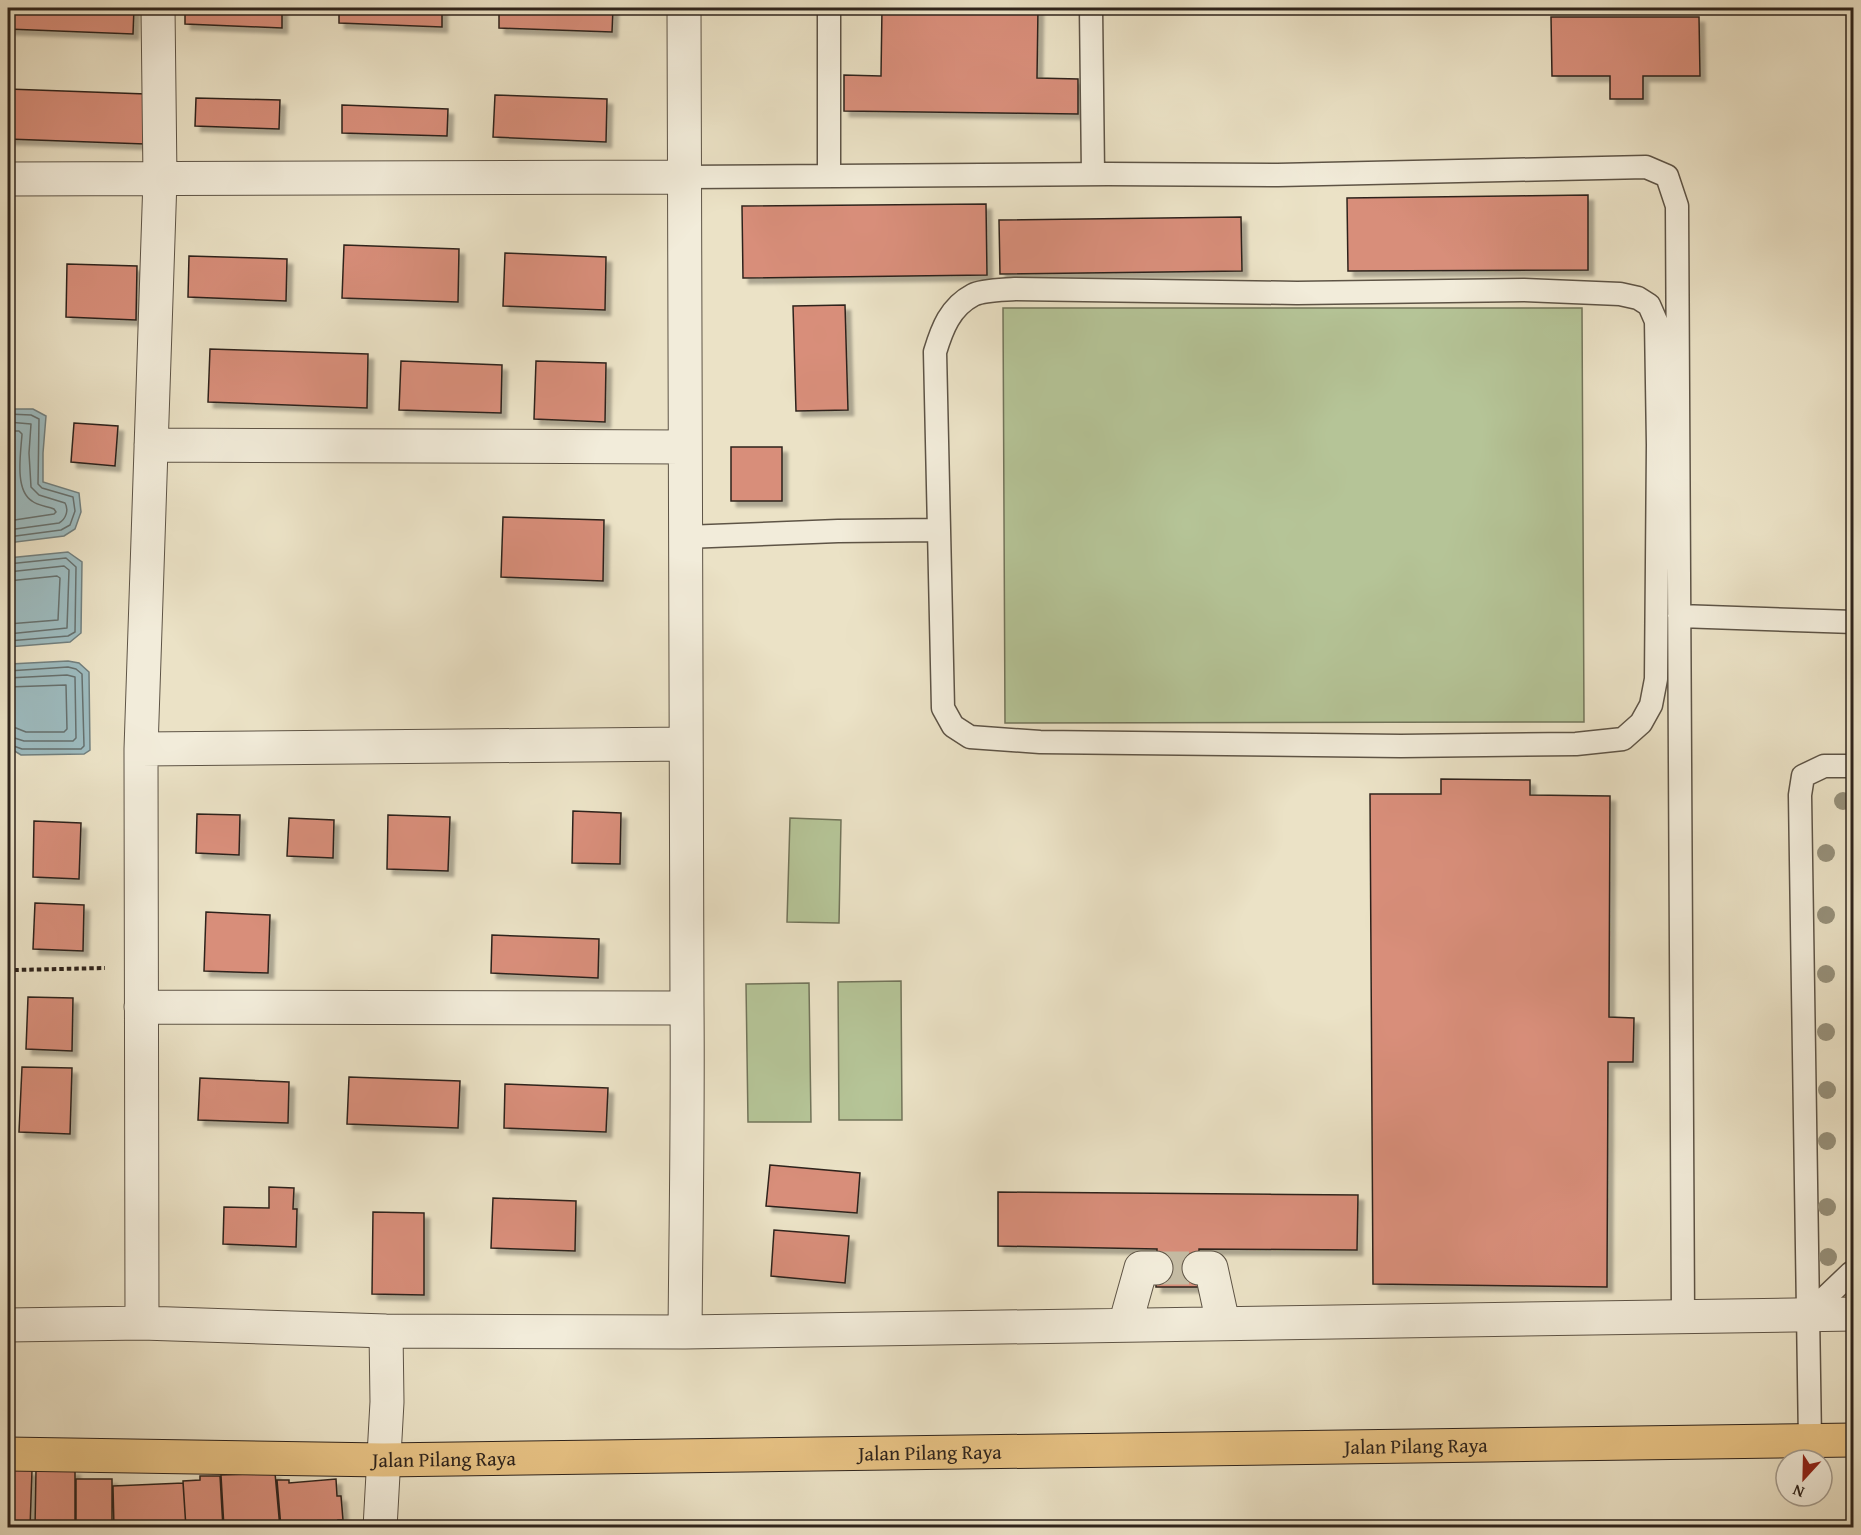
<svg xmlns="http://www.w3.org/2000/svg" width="1861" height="1535" font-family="'Gentium Book Plus',serif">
<defs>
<filter id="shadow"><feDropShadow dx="5.5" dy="5.5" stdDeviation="1.5" flood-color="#0004"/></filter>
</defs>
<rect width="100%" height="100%" fill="#ebe2c6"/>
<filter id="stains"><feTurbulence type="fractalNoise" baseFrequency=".00333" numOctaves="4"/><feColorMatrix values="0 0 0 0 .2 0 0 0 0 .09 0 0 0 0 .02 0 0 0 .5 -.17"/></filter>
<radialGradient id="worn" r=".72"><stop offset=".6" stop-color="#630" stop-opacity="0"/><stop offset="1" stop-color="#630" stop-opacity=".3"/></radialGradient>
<path fill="#b5c497" stroke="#72745a" stroke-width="1.5" d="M1003 308H1582L1584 722 1005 723Z
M790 818 841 820 839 923 787 922Z
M901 981 902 1120H839L838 982Z
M809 983 811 1122H748L746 984Z"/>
<path fill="#9dbbbf" stroke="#717f7e" stroke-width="1.5" d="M8 409H33L46 416 43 453V482L79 493 81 512 75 529 64 536 8 543Z
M68 552 82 562 81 633 70 642 8 647V558Z
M68 661 79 663 89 672 90 750 84 754 21 755 8 747V666L10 664Z"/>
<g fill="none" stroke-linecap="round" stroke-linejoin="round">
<path stroke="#66706e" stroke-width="1.5" d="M8 414 31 415 39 419 38 484 42 488 73 497 75 511 70 525 61 530 8 537
M8 422 31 424 29 453 31 487 39 495 65 503C69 510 66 519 59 523L8 530
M8 431H19L22 434C21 452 14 490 32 501 38 506 47 506 54 509L56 512 54 514 8 521
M8 564 66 558 76 567 75 632 68 636 8 641
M8 572 64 566 69 570 67 628 8 634
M8 581 57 576 60 578 58 620 8 624
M8 671 68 667 76 669 82 674 84 746 81 749H22L8 744
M8 678 67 675 75 677 76 738 73 741H24L8 736
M8 687 66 685 67 729 64 732H26L16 728 8 727"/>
</g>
<path fill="#d88e7a" stroke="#2f241c" stroke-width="1.5" filter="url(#shadow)" d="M8 8H134L133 34 8 29Z
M185 8H282V28L185 24Z
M339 8H442V27L339 23Z
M499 8H613L612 32 499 28Z
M882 8H1038L1037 78 1078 79V114L844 111V75L881 76Z
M1551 17H1699L1700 76H1643V99H1610V76H1552Z
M8 89 146 94 145 144 8 139Z
M495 95 607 99 606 142 493 137Z
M196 98 280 100 279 129 195 126Z
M342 105 448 109 447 136 342 133Z
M1588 195V270L1348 271 1347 198Z
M986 204 987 275 743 278 742 206Z
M1241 217 1242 271 1000 274 999 220Z
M344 245 459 249 458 302 342 298Z
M505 253 606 257 605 310 503 306Z
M189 256 287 259 286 301 188 297Z
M67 264 137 266 136 320 66 317Z
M845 305 848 410 796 411 793 306Z
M210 349 368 354 367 408 208 402Z
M401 361 502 365 501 413 399 410Z
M536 361 606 363 605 422 534 419Z
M74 423 118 426 115 466 71 462Z
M731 447H782V501H731Z
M503 517 604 520 603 581 501 577Z
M1441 779 1530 780V795L1610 796 1609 1017 1634 1018 1633 1062H1608L1607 1287 1373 1284 1370 794H1441Z
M573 811 621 813 620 864 572 863Z
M197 814 240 815 239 855 196 853Z
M388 815 450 817 448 871 387 869Z
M289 818 334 820 333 858 287 856Z
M34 821 81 823 79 879 33 877Z
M35 903 84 905 83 951 33 949Z
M206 912 270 915 268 973 204 971Z
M492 935 599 939 598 978 491 973Z
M28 997 73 998 72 1051 26 1049Z
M22 1067 72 1068 70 1134 19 1132Z
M349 1077 460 1081 458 1128 347 1124Z
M200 1078 289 1082 288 1123 198 1120Z
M505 1084 608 1088 606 1132 504 1128Z
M770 1165 860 1173 857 1213 766 1206Z
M269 1187 294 1188 293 1209H297L296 1247 223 1244 224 1207 269 1208Z
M998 1192 1358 1195 1357 1250 1199 1249 1198 1287H1156L1157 1249 998 1246Z
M493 1198 576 1201 575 1251 491 1248Z
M373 1212 424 1213V1295L372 1294Z
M774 1230 849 1236 845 1283 771 1276Z
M8 1470H32L30 1528H8Z
M36 1470H75V1528H35Z
M275 1473 280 1528H224L221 1475Z
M200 1476H220L223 1528H186L183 1481 200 1480Z
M76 1479H112V1528H76Z
M336 1479 337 1496H341L343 1520H338L339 1528H281L277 1480H289V1483Z
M183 1483 186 1528H114L113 1486Z"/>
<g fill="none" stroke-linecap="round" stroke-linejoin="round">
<path stroke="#c5bca4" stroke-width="33" stroke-dasharray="33 16" stroke-linecap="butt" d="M1156 1268H1199"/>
<defs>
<path id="service" d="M829 8V176
M1091 8 1093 174
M683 177 1108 174 1278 175 1646 167 1667 176 1677 206 1683 1316
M1015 289 1297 293 1524 290 1620 294 1638 298 1649 305 1656 321 1658 445 1656 679 1651 705 1641 723 1623 739 1576 744 1401 746 1040 742 970 737 953 726 943 708 935 352C942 329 950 307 973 295 983 290 1004 290 1015 289Z
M685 537 838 531 938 530
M1679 616 1854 622
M1808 1314 1851 1273
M1810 1441 1800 795 1803 776 1824 766H1854"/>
<path id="minor" d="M684 8C682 340 686 673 687 1006 688 1114 686 1223 685 1332
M8 179 683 177
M151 445 683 447
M141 749 686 744
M141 1007 687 1008
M1199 1268H1211L1223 1323
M142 1323 141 749 160 179 158 8
M8 1325 142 1323 386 1331 685 1332 1854 1314
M1125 1325 1141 1268H1156
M380 1528 387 1402 386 1331"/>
<g id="trunk">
<path id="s1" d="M8 1454 383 1460 1854 1440"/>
</g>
</defs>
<use href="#service" stroke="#5e5446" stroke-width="25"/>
<use href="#minor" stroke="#5e5446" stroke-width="35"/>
<use href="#trunk" stroke="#2f241c" stroke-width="35"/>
<path stroke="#2f241c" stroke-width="4" stroke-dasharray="4.5 3" stroke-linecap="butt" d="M8 974 14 970 105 968"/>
<use href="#service" stroke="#f2ecda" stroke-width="22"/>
<use href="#minor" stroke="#f2ecda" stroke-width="33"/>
<use href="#trunk" stroke="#e6c183" stroke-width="33"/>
</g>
<g fill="#96907a">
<circle cx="1843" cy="801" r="9"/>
<circle cx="1826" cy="853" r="9"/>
<circle cx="1826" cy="915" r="9"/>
<circle cx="1826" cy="974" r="9"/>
<circle cx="1826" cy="1032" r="9"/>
<circle cx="1827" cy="1090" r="9"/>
<circle cx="1827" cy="1141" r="9"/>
<circle cx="1827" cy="1207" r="9"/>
<circle cx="1828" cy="1257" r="9"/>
</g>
<g text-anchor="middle" stroke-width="5" stroke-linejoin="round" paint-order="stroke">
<g font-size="20" fill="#2f241c" stroke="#f2ecda">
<text dy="7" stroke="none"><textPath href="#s1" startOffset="1408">Jalan Pilang Raya</textPath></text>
<text dy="7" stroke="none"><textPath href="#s1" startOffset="922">Jalan Pilang Raya</textPath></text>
<text dy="7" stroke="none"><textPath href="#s1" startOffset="436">Jalan Pilang Raya</textPath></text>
</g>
</g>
<rect width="1861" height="1535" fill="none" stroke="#ebe2c6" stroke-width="30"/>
<rect x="9" y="9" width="1843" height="1517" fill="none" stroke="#2f241c" stroke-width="3"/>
<rect x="15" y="15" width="1831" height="1505" fill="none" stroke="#2f241c" stroke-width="1.5"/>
<g transform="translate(1804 1478) rotate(202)"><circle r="28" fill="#f2ecda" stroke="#a49c8e" stroke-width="1.5"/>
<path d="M0-4.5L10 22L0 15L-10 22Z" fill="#8f2418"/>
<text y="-9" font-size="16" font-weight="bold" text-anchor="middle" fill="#2f241c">N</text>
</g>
<rect width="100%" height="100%" filter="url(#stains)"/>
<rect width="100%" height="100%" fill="url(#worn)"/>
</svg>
